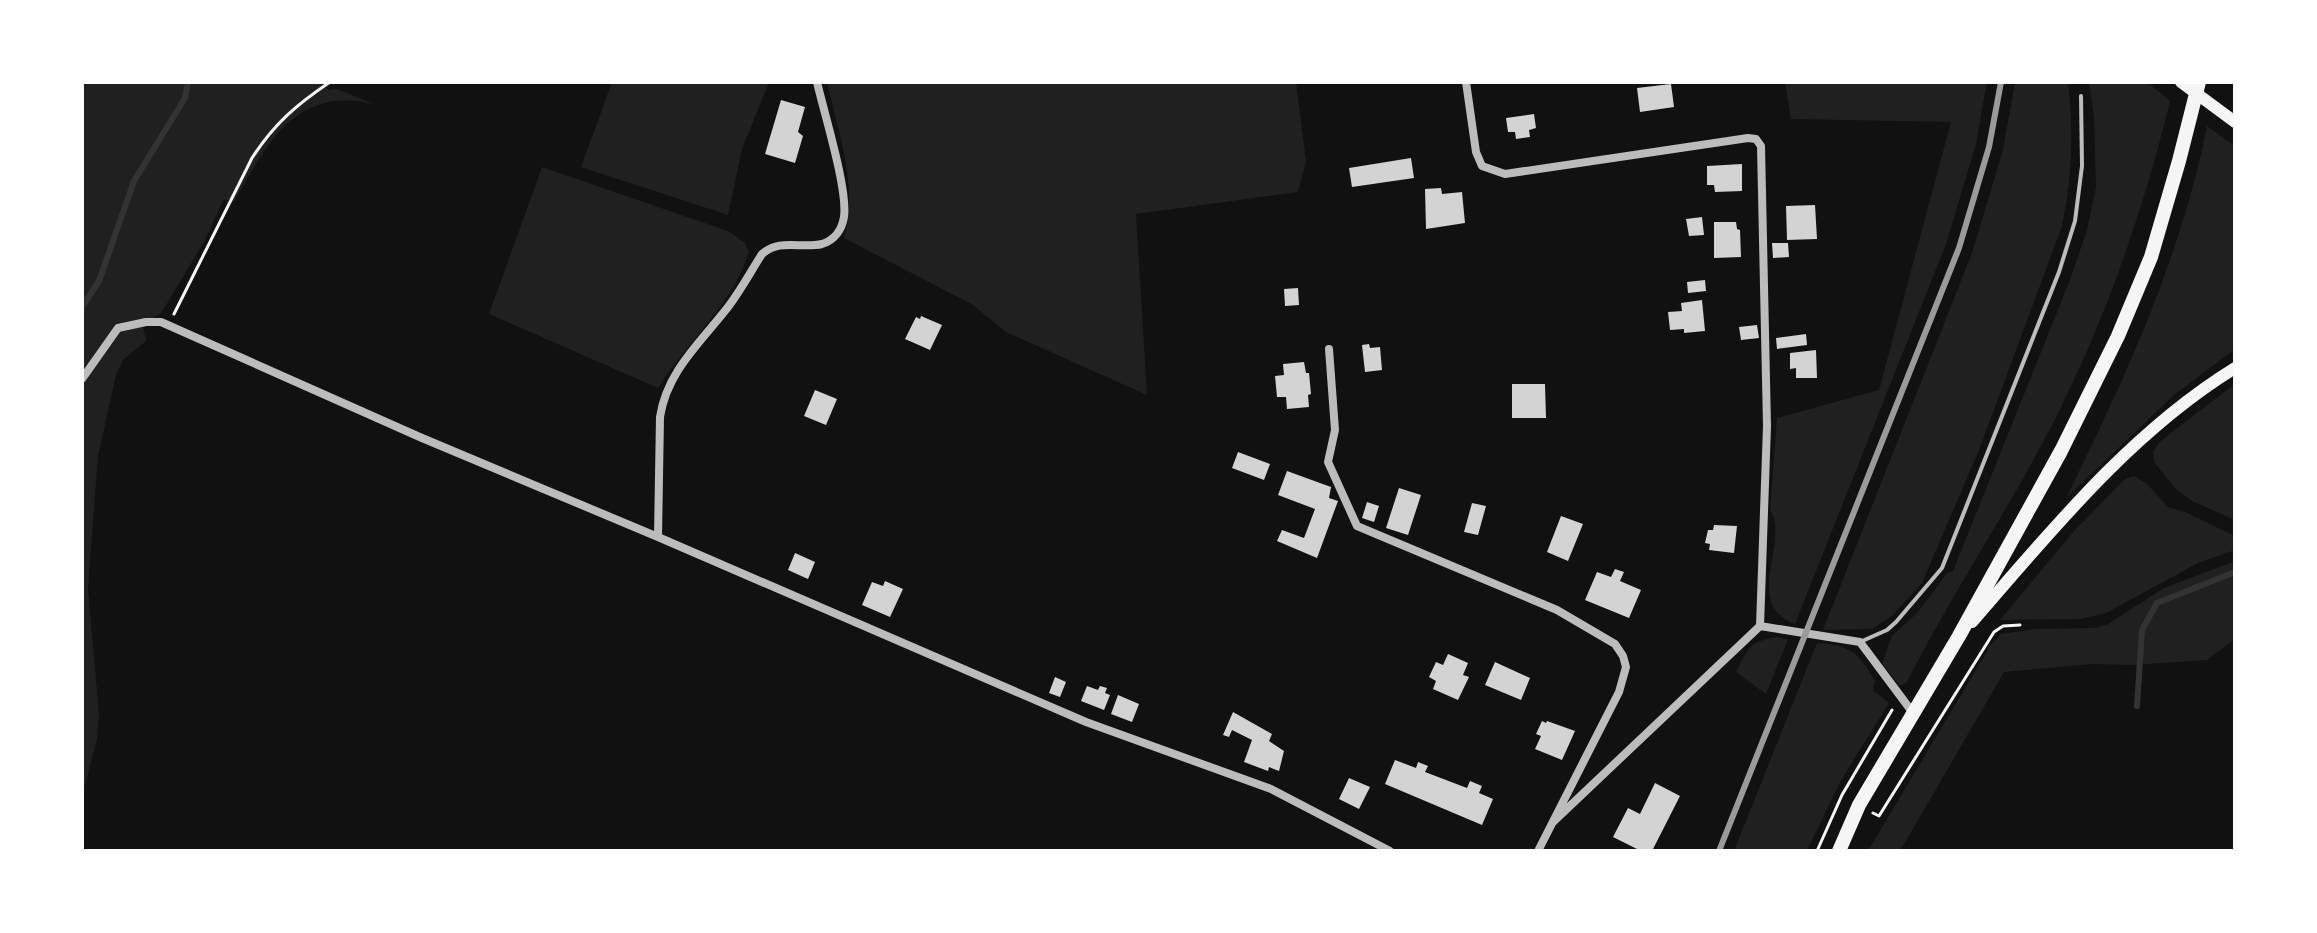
<svg xmlns="http://www.w3.org/2000/svg" width="2317" height="933" font-family="Arial,sans-serif">
<rect width="100%" height="100%" fill="#111"/>
<path fill="#202020" d="M82 82H324L328 90 337 89 374 104C295 86 268 142 234 202L224 199 204 242 162 312 143 326 146 341 123 360 116 375 98 456 88 588 99 715 97 739 82 796Z
M612 82H769L742 149 728 215 581 167Z
M827 82H1296L1306 161 1298 192 1136 214 1147 395 1006 332 973 305 844 238C859 187 838 132 827 82Z
M1785 82H1987L1976 144 1946 244 1795 624C1741 603 1791 544 1770 510L1777 418 1879 390 1951 122 1791 119Z
M2015 82H2068C2074 129 2072 183 2061 229L1979 450 1922 583 1893 615 1872 629 1823 630 1972 253 2003 150Z
M2089 82H2147L2170 101C2143 213 2104 324 2051 427 2006 514 1951 595 1907 682L1900 686 1882 664 1892 636 1918 612 1947 573 1953 571 2070 280 2087 230 2096 187 2094 119Z
M2207 126 2235 146V349L2174 395 2066 498C2125 379 2181 257 2207 126Z
M542 167 728 231 744 242 749 251C736 301 685 344 658 388L489 314Z
M2235 384V520L2194 502 2177 490 2154 462 2153 452 2159 443 2181 425Z
M2134 476 2146 483 2168 507 2185 512 2235 536V550L2198 563 2106 613 2081 619 2000 620 2075 530 2125 479Z
M2235 561V639L2207 660 2131 665 2092 664 2004 672 1900 851H1868L1992 643 2001 634 2036 629 2095 628 2108 624 2164 588Z
M1777 637 1788 639 1766 694 1736 672C1748 649 1749 641 1777 637Z
M1817 643C1851 645 1859 653 1875 681L1873 690 1889 703 1840 782 1807 851H1734Z"/>
<g fill="none" stroke-linecap="round" stroke-linejoin="round">
<path stroke="#333" stroke-width="6" d="M82 307 99 281 134 181 185 98 188 82
M2137 706 2142 630 2157 603 2235 572"/>
</g>
<path fill="#d3d3d3" d="M1671 84 1674 107 1640 112 1637 88Z
M781 100 805 107 798 132 803 136 795 163 765 154Z
M1534 114 1536 128 1529 130 1530 137 1516 139 1515 132H1508L1506 118Z
M1411 158 1414 178 1352 187 1349 168Z
M1742 164V191L1715 192 1714 185H1707V166Z
M1441 188 1442 194 1462 192 1465 223 1426 229 1425 189Z
M1815 205 1817 239 1787 240 1786 206Z
M1702 217 1704 235 1689 236 1686 219Z
M1714 222H1736L1737 229 1740 230 1741 257 1714 258Z
M1772 243H1788L1789 257 1773 258Z
M1705 280 1706 291 1688 293 1687 282Z
M1298 288 1299 305 1285 306 1284 289Z
M1702 300 1705 331 1684 333V329L1670 330 1668 312 1682 311 1681 303Z
M921 316 942 325 930 350 905 339 916 317 920 319Z
M1757 325 1759 338 1741 340 1739 327Z
M1806 334 1807 345 1777 349 1776 338Z
M1369 344 1370 348 1380 347 1382 370 1365 372 1362 345Z
M1816 350 1817 378H1796V368L1790 369V353Z
M1304 362 1306 373H1309L1311 394 1308 395 1309 407 1287 409 1286 397H1277L1275 376 1284 375 1283 364Z
M1512 384H1545L1546 418H1512Z
M815 390 837 399 826 425 804 416Z
M1238 452 1270 464 1264 480 1232 468Z
M1287 471 1331 487 1329 498 1338 501 1317 558 1277 541 1282 530 1304 538 1315 509 1278 495Z
M1399 488 1421 495 1408 535 1386 528Z
M1367 502 1379 506 1374 522 1362 518Z
M1472 503 1486 506 1478 535 1464 532Z
M1561 516 1583 524 1568 561 1547 552Z
M1714 525 1737 526 1734 553 1709 550 1710 544 1705 543 1708 530H1713Z
M795 553 815 562 808 579 788 570Z
M1615 569 1624 572 1620 581 1641 590 1629 618 1585 600 1597 572 1611 577Z
M885 581 903 589 890 617 862 605 872 582 883 586Z
M1448 654 1468 663 1463 675 1469 677 1458 700 1433 689 1436 681 1429 677 1436 662 1443 665Z
M1495 662 1530 678 1521 700 1485 685Z
M1055 677 1066 682 1060 697 1049 693Z
M1087 686 1098 690 1100 686 1107 688 1105 693 1110 695 1104 710 1081 701Z
M1118 695 1139 704 1132 722 1111 714Z
M1233 712 1272 734 1269 741 1284 751 1279 771 1269 767 1268 771 1244 762 1252 740 1232 730 1229 737 1223 735Z
M1542 721 1546 723 1547 721 1575 731 1562 760 1535 749 1541 736 1536 734Z
M1395 760 1416 768 1418 762 1428 766 1425 772 1467 788 1470 781 1482 786 1479 793 1493 799 1482 825 1385 784Z
M1349 778 1370 787 1359 809 1339 799Z
M1655 783 1680 796 1652 851H1641L1613 837 1628 808 1640 814Z"/>
<g fill="none" stroke-linecap="round" stroke-linejoin="round">
<path stroke="#f5f5f5" stroke-width="3" d="M174 314 252 158C274 124 296 105 330 82
M1873 813 1879 816 1994 632 2003 626 2020 625
M1817 851 1842 795 1892 710"/>
<path stroke="#bcbcbc" stroke-width="4" d="M1860 642 1887 630 1896 622 1942 568 2059 272 2075 221 2082 166 2081 96"/>
<path stroke="#bcbcbc" stroke-width="8" d="M817 82C824 113 848 189 844 217 842 229 835 240 822 244 801 249 780 238 762 254 751 271 741 290 728 307 701 342 667 371 660 417L658 537 1086 722 1271 789 1390 851
M1466 82 1476 152 1482 166 1505 174 1748 138 1756 139 1761 146 1767 426 1760 626 1553 822
M1329 349 1335 430 1328 462 1357 526 1557 610 1615 644 1623 656 1626 667 1619 692 1538 851
M82 379 118 328 146 322H161L422 438 658 537
M1760 626 1860 642 1913 713"/>
<path stroke="#f5f5f5" stroke-width="12" d="M2181 82 2235 122
M1972 622C2051 531 2131 432 2235 368"/>
<path stroke="#f5f5f5" stroke-width="14" d="M1839 851 1859 805 1959 636 2061 451 2118 336 2151 257 2179 161 2199 82"/>
<path stroke="#9a9a9a" stroke-width="6" d="M1719 851 1959 248 1989 147 2001 82"/>
</g>
<rect width="2317" height="933" fill="none" stroke="#ffffff" stroke-width="168"/>
</svg>
